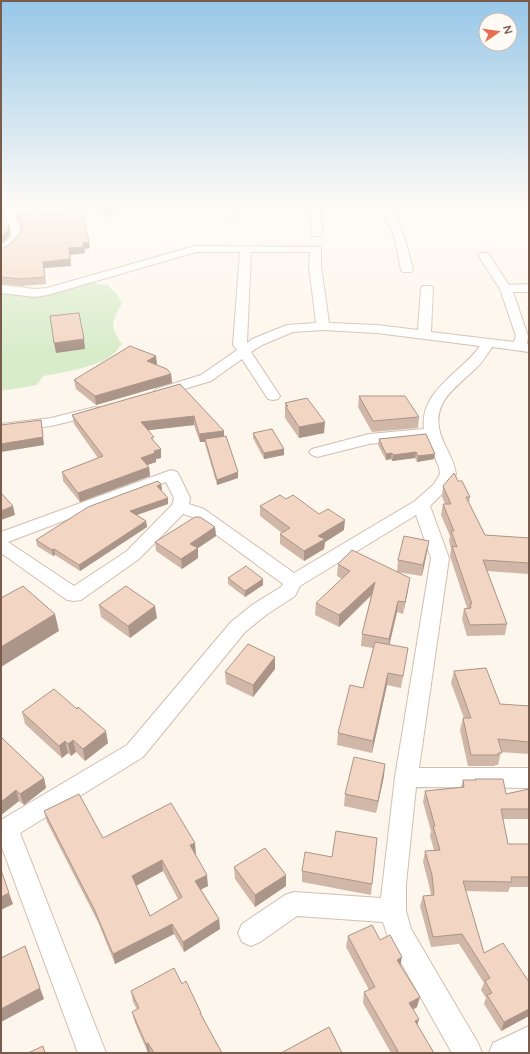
<svg xmlns="http://www.w3.org/2000/svg" width="530" height="1054" font-family="Lato,sans-serif">
<rect width="100%" height="100%" fill="#fdf6ec"/>
<path fill="#d8ecc9" d="M94 283 108 285 119 297 122 303C112 323 109 324 122 344 118 348 115 353 111 356 97 367 61 373 43 376L37 385 1 391V292L46 295 65 291Z"/>
<g fill="none" stroke-linecap="round" stroke-linejoin="round">
<defs>
<path id="minor" d="M23 207 27 208 28 210 27 212 15 216 22 231C20 241 11 252 1 254V245L10 238 12 231 4 215 5 213Z
M228 207H238L234 219 230 220 225 217Z
M310 207H320L322 234 321 236H313L312 234Z
M382 207H392L405 239 413 270 411 272H403L401 270 395 239Z
M195 246 320 247 321 249V266L329 323 377 325 418 330 421 288 423 286H431L433 288 431 332 514 342 516 336 500 289 478 255 480 253H488L509 285 529 284V292H513L528 336 527 344H529V352L492 347C487 355 482 363 475 369 458 386 434 400 439 428 442 445 454 457 456 474L448 488 430 506 449 558 419 768H529V788L416 787 406 884V911L411 929 478 1043 482 1053H452L390 943 383 922 297 916 260 942 251 946 242 942 238 933 242 924 285 895 294 892 381 898 395 777 431 558 416 515 300 586 295 596 266 615 245 632 143 757 20 833 106 1053H78L1 845V820L127 745 231 622 252 605 281 587 283 584 192 517 183 514 139 559 81 600 74 601 67 600 1 553V532L171 470 177 472 179 475 190 498 189 504 204 509 294 573 415 501 434 484 440 474 439 467 427 438 369 444 317 457 312 455 309 452 312 449 369 434 424 429C419 391 461 373 480 346L377 333 323 330 293 332 262 345 251 352 280 396 278 399 273 400 268 399 242 359 211 381 161 396 156 395 154 392 156 389 201 375 237 350 233 345 240 252H196L48 295 35 297 1 293V285L35 289 47 288ZM251 252H310L309 266 316 323 287 325 252 339 247 343ZM166 482 174 498 172 505 127 551 74 586 8 542Z
M95 407 100 408 102 411 100 414 51 426 1 432V424L51 418Z
M529 1026V1053H489L493 1043Z"/>
<path id="tertiary" d="M1 207H106L104 210 100 211 1 215Z"/>
</defs>
<use href="#minor" stroke="#d1beb0" stroke-width="2"/>
<use href="#tertiary" stroke="#d1beb0" stroke-width="2"/>
<use href="#minor" fill="#fff" fill-rule="evenodd"/>
<use href="#tertiary" fill="#fff" fill-rule="evenodd"/>
</g>
<path fill="#d1b7a8" fill-rule="evenodd" d="M101 207H116L109 218 101 212Z
M16 211 17 213H40L90 248 84 249 85 253 70 255 71 266 44 268 46 284 22 286 1 284V248H4L11 243 20 233 22 226 17 217Z
M157 364 156 365 171 374 172 383 96 405 76 389 74 380Z
M180 384 224 436 238 472V478L217 485 205 444V442H200L194 425 148 430 154 441 161 458 156 459V462L147 465 149 467 150 476 80 502 63 481 62 472 98 458 74 424 72 415Z
M359 396 419 417 418 428 372 432 358 407Z
M285 403 324 433 299 438 285 418Z
M253 433 284 449V455L264 459 253 438Z
M426 434 434 459 417 462 415 458 392 461 391 459 386 460 378 445 379 439Z
M458 481 470 497 469 503 485 535 529 538V574L487 571 507 624 505 635 467 636 462 619 464 609 467 608 450 556 451 548 449 541 450 536 441 515 443 504H445L442 497 443 486Z
M161 484 162 490H161L168 498V504L137 515 146 521 147 527 80 571 55 555 53 556 37 546 36 540Z
M286 499 319 514 344 530 325 542 324 549 304 561 280 544V534L282 533 260 516V506Z
M215 527 216 536 198 548V558L182 569 156 551 155 542Z
M429 541 427 552 422 576 397 572 398 560Z
M338 564 408 590 403 614 397 612 389 645 406 660 401 688 387 685 372 753 337 745 338 733 363 688 373 648 361 646 362 634 371 596 339 627 315 615 316 603 342 579 337 576Z
M228 578 263 579V585L245 597 228 584Z
M99 605 157 618 130 638 101 617Z
M275 657V669L253 697 226 684 225 672Z
M454 671 500 704 529 706V754L501 752 498 765H495V766H468L460 730 463 718H464L451 683Z
M22 712 108 743 85 761 76 752 71 756 68 753 62 758 25 724Z
M1 737 44 778 46 788 24 805 19 801 1 815Z
M384 776 376 813 344 806 345 794Z
M475 779 506 794 529 789V819H503L508 844H529V887H510L508 892 466 891 484 953 529 982V1016L501 1031 484 1004 486 998 481 990 484 983 459 944 431 947 420 906 423 896 431 895 429 885 423 862 425 851 434 850 430 836 431 831 423 802 425 791 461 787 463 780H475Z
M44 811 103 838 196 854H195L208 886 201 889 219 919 220 929 184 952 174 934 115 964 98 922 47 822ZM163 871 178 899 150 916 136 885Z
M234 867 286 875V886L255 907 235 879Z
M302 871 372 884 371 895 302 882Z
M348 936 380 940 401 965 417 1007 413 1010 417 1025 434 1053H391L363 1003 364 992 369 990 346 947Z
M182 984 201 1013 202 1016 222 1053H148L135 1023 132 1012 137 1009 133 1002 131 991Z"/>
<path fill="#aa9588" d="M110 207H116L109 218 108 210Z
M9 225 10 231 9 237 1 244V236Z
M89 242 90 248 84 249 85 253 70 255 71 266 44 268 46 284 43 262 69 248 83 243Z
M84 339 85 349 56 353 54 343Z
M156 356 157 364 148 370 147 361Z
M171 374 172 383 96 405 95 396Z
M194 416V425L142 431 141 422Z
M41 420 44 445 1 452V444Z
M325 422 324 433 299 438V427Z
M224 431V439H205V442H200L199 434Z
M161 449V458L156 459V462L142 467 141 458 154 451Z
M284 449V455L264 459V453Z
M416 452 415 458 392 461 393 455Z
M392 453 391 459 386 460V454Z
M435 454 434 459 417 462 418 456Z
M149 467 150 476 80 502 78 493Z
M238 472V478L217 485V480Z
M161 484 162 490 158 492 157 486Z
M168 498V504L131 517 130 511Z
M13 506 15 515 1 520V511Z
M345 520 344 530 325 542 324 549 304 561V551L318 536Z
M146 521 147 527 80 571 79 565Z
M215 527 216 536 195 550 198 548V558L182 569 181 559 190 544Z
M429 541 427 552 422 576 423 565Z
M54 549 55 555 53 556 52 550Z
M410 578 408 590 403 614 405 602Z
M263 579V585L245 597V591Z
M375 582 373 593 339 627V615Z
M398 601 397 612 388 651 389 639Z
M155 606 157 618 130 638 128 626Z
M55 614 59 631 1 667V647Z
M275 657V669L253 697V685Z
M388 673 387 685 372 753 373 741Z
M106 731 108 743 85 761 83 749Z
M73 740 76 752 71 756 68 744Z
M65 741 68 753 62 758 59 746Z
M385 764 384 776 376 813 378 801Z
M44 778 46 788 24 805 20 794Z
M16 790 19 801 1 815V802Z
M195 843 196 854 191 857 190 845Z
M162 860 163 871 134 887 132 876Z
M207 875 208 886 196 892 195 881Z
M286 875V886L255 907V895Z
M9 893 13 904 1 910V897Z
M219 919 220 929 184 952 183 942Z
M172 924 174 934 115 964 113 954Z
M402 957 400 968 397 960Z
M40 988 44 999 1 1022V1009Z
M420 997 417 1007 406 1013 409 1003Z
M529 1009V1016L501 1031 504 1022Z
M419 1019 416 1030 415 1021Z
M148 1043 150 1053H148L146 1044Z"/>
<path fill="#f3d5c3" stroke="#aa9588" fill-rule="evenodd" d="M103 207H110L108 210Z
M1 210H2L9 225 8 231 1 236Z
M82 210 89 242 83 243 84 247 69 248 70 259 43 262 45 277 21 279 1 277V248H4L11 243 20 233 22 224 16 211 17 213 40 211V213Z
M79 313 84 339 54 343 50 316Z
M130 346 156 356 147 361 167 369 171 374 95 396 74 380Z
M180 384 224 431 199 434 194 416 141 422 154 437 151 438 161 449 154 451 155 453 141 458 149 467 78 493 62 472 103 456 72 415Z
M359 396H405L419 417 373 421Z
M307 398 325 422 299 427 286 407 288 406 285 403Z
M41 420 43 437 1 444V425Z
M272 429 284 449 264 453 253 433Z
M426 434 435 454 418 456 416 452 393 455 392 453 386 454 379 439Z
M226 436 238 472 217 480 205 439Z
M454 473 458 481H462L470 497H466L485 535 529 538V563L483 560 507 624 470 625 464 609 471 608 470 604H472L452 546 457 547 451 531H454L443 504H451L443 486Z
M158 481 161 484 157 486 168 498 130 511 146 521 79 565 54 549 52 550 36 540 88 507Z
M1 493 13 506 1 511Z
M280 495 286 499 293 495 319 514 328 509 345 520 318 536 325 539 304 551 280 534 290 528 260 506Z
M195 517H200L215 527 190 544 198 548 181 559 155 542Z
M404 536 429 541 423 565 398 560Z
M352 550 410 578 405 602 398 601 389 639 362 634 375 582 339 615 316 603 350 571 338 564Z
M246 566 263 579 245 591 228 578Z
M23 586 55 614 1 647V598Z
M126 586 155 606 128 626 99 605Z
M375 642 408 648 403 676 388 673 373 741 338 733 350 685 363 688Z
M248 644 275 657 253 685 225 672Z
M486 668 500 704 529 706V742L498 739 502 753H498V755H471L463 718H471L454 671Z
M54 689 77 709 78 707 106 731 83 749 73 740 68 744 65 741 59 746 22 712Z
M1 737 44 778 20 794 16 790 1 802Z
M354 757 385 764 378 801 345 794Z
M475 779H503L506 794 529 789V809H501L508 844H529V877H511L512 882 463 881 484 953 503 943 529 982V1009L504 1022 487 995 492 993 485 981 490 978 462 934 433 937 423 896 434 895 432 875 425 851 440 850 433 826H435L425 791 464 787 463 780H476Z
M79 794 103 838 171 803 195 843 190 845 207 875 195 881 219 919 183 942 172 924 113 954 95 911 44 811ZM162 860 182 897 150 916 132 876Z
M336 831 377 838 372 884 302 871 305 852 332 857Z
M265 848 286 875 255 895 234 867Z
M1 870 9 893 1 897Z
M372 925 380 940 390 935 402 957 397 960 420 997 409 1003 419 1019 415 1021 434 1053H395L398 1051 364 992 375 987 348 936Z
M25 946 40 988 1 1009V958Z
M174 968 182 984 186 981 201 1013H200L222 1053H154L148 1043 146 1044 132 1012 139 1008 131 991Z
M329 1027 342 1053H281Z
M43 1046 45 1053H28Z"/>
<linearGradient id="sky" x2="0" y2="1"><stop stop-color="#97c7e8"/><stop offset="0.58" stop-color="#fefbf6"/><stop offset="1" stop-color="#fefbf6" stop-opacity="0"/></linearGradient>
<rect width="530" height="354" fill="url(#sky)"/>
<rect width="530" height="1054" fill="none" stroke="#7a5c4d" stroke-width="4"/>
<g transform="translate(498 32) rotate(77)"><circle r="19" fill="#fffaf3" stroke="#cabbb1"/>
<path d="M0-3L7 15L0 10L-7 15Z" fill="#e76f51"/>
<text y="-6" font-size="11" font-weight="bold" text-anchor="middle" fill="#7a5c4d">N</text>
</g>
</svg>
